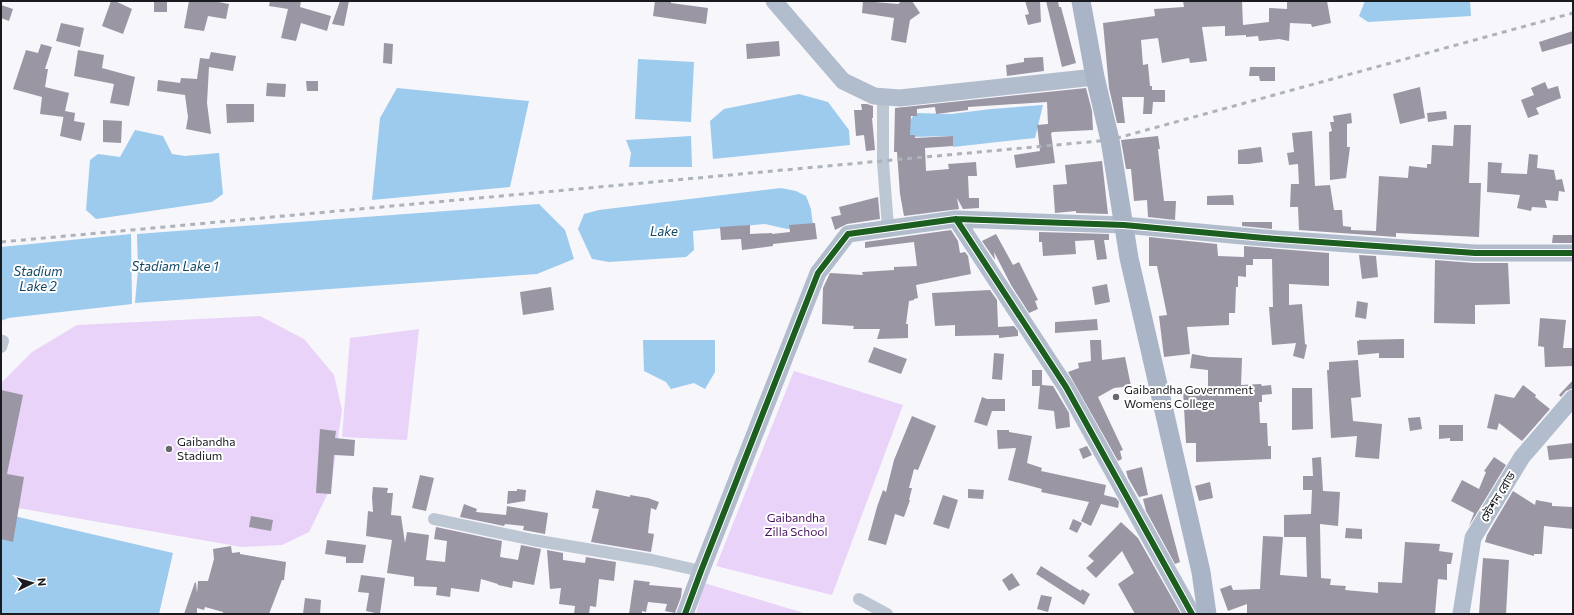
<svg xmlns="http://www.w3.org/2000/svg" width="1574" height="615" font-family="Commissioner,'Noto Sans Bengali',sans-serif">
<rect width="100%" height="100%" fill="#f6f6fb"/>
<path fill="#e9d3f8" d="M260 316 304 339 334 375 342 410 331 487 309 532 282 545 242 547 1 505V383L32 352 77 325Z
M419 329 407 440 342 437 350 338Z
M794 371 903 405 832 595 716 566Z
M704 583 804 613 803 614H696Z"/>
<path fill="#9ccbee" d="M1365 1H1470L1471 16 1368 22 1359 16Z
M638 59 694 62 691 122 635 119Z
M397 88 529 101 510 187 372 200 380 118Z
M799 94 828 102 849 130 850 145 713 159 710 121 724 109Z
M1043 105 1035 138 953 147 952 136 908 137V124L915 113 951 114 991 109Z
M135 130 163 136 172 154 185 156 219 153 223 194 212 202 96 219 86 210 90 160 98 154 120 157Z
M691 136 692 167H629L631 153 626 140Z
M781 188 796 191 806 196 811 209 813 226 787 229 765 224 693 231 694 250 686 257 609 262 592 259 578 229 584 214 599 210Z
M539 204 565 230 574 259 537 274 135 303 138 269 137 234Z
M131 234 132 304 8 318 1 321V247Z
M643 340H715V372L705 389 694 383 671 389 666 382 644 371Z
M1 513 173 553 159 614H1Z"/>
<path fill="#9a96a4" d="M111 1H115L132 9 123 34 102 26Z
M154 1H167V12H154Z
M189 1H213L229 4 226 19 208 16 204 31 184 28Z
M270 1H301L300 7 331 16 327 31 301 23 296 41 281 38 288 9 269 6Z
M340 1H349L344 26 332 24Z
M655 1H671V3L708 8 706 24 653 16Z
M863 1 898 4 902 1H912L920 13 910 20 906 43 891 40 894 18 862 13Z
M1025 1H1040L1041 22 1028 25 1025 15 1029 14Z
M1046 1H1058L1059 7H1061L1076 63 1062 67Z
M1183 1H1242L1243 25 1269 22V8L1287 9V1H1327L1331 23 1312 27 1311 24 1290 23 1289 41 1279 39 1259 41 1258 36 1246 37V35L1225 36V26L1202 27 1207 61 1190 63 1189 58 1162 63 1158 38 1141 40 1143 65 1148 64 1150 86H1152V90H1165V102H1153L1152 114H1143L1144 97H1122L1125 123H1117L1109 88 1103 23 1155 16 1154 9 1184 7Z
M1 5 13 9 9 21 1 18Z
M61 23 84 28 80 47 56 41Z
M1573 31V43L1542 52 1539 42Z
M779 41 780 56 747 59 746 44Z
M384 43 393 44 392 64 383 63Z
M41 44 52 47 45 69H48L45 87 69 93 65 111 75 113 74 121 85 123 81 141 60 136 64 114V117L40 114 42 97 13 89 26 50 38 53Z
M78 50 104 55 102 68 135 77 129 106 110 103 114 84 74 76Z
M211 52 236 56 233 71 209 67 207 103 211 134 186 129 188 117 185 95 157 91 158 80 180 83 181 78 197 79 200 58 209 59Z
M1043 57 1044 71 1007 76 1006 65 1024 62V58Z
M1250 67H1275V81H1260L1259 76H1249Z
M306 81H318V91H307Z
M1545 82 1548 89 1558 86 1561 98 1536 108 1539 114 1528 118 1521 100 1534 95 1531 88Z
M267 83 286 84 285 97 266 96Z
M1420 87 1425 118 1400 124 1393 94Z
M1086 88 1092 111 1093 130 1053 132 1051 133 1055 163 1016 168 1014 155 1040 151 1037 125 1048 124 1047 102 968 107V110L936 114 935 107 917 109V116H911L910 135H915V138L953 136V146L925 148 926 171 949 169 948 164 976 162 977 176H968L969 198H979V208L963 209 957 198 959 209 904 216 900 194 897 152H894L895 108Z
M226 104H254V122L227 123Z
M861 104H867L873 106V118H872L875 150 866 151 864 135 856 136 854 110H862Z
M1446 111 1447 119 1428 122 1427 113Z
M1351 113 1352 123 1347 124V147H1350L1346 178 1330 180 1329 132 1332 131 1330 122H1334L1333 116Z
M103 120 122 121 121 143 103 142Z
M1454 125H1471L1469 183H1481L1479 237 1396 233V237L1299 230 1298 207H1290L1291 184H1299L1298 164 1289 165 1287 153 1294 152 1292 133 1312 131 1315 186 1330 185 1334 210H1342L1343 226 1351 227V230L1376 231 1379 176 1408 178 1409 166 1427 168V164H1431L1432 145 1453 146Z
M1158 136 1160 149H1158L1164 201H1176L1175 220 1148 217 1147 200 1134 201 1131 169H1126L1121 140Z
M1261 147 1263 162 1249 164H1238V150Z
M1529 154 1538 155 1537 168 1554 170 1556 180 1562 179 1565 192 1559 191 1558 201 1545 200 1547 208 1532 207 1531 211 1517 208 1520 195 1487 192 1488 162 1502 163 1501 173 1527 174Z
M1102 161 1108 214 1076 213V211L1055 213 1053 185 1067 184 1065 165Z
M1233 195 1234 205H1207V196Z
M878 197 880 219 847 224 835 230 831 217 841 215 839 207Z
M1242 222H1272V229L1242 226Z
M815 223 817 239 773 244V246L742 250 741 239 721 240 720 227 750 225V234L772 233V234L790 232 789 225Z
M951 230 958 241 960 253 965 252 968 256 971 274 916 285 918 298 914 299V300L909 301 906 324H908V338L877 339 880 329H853L854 326 822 324 823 288 830 273 863 275 862 272 894 270V267L917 266 914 242 865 248V242Z
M1039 232 1109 234V240H1104L1107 259 1097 260 1094 240 1075 241 1076 254 1043 256 1042 242H1039Z
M996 234 1013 265 1019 262 1038 300 1035 301 1038 309 1029 313 1011 285 994 252 995 260 982 241Z
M1553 235H1573V243H1552Z
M1149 237 1217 244 1218 256 1244 257V246L1329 253V286L1289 284V305L1302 304 1305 344 1307 345 1304 359 1293 356 1296 343 1272 345 1269 307H1273L1272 259H1253V265H1246V277L1238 276V287H1236L1235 313H1229V325L1187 327 1190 354 1164 357 1159 316 1167 315 1157 266H1149Z
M1359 255 1376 256 1378 277 1362 279Z
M1435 260 1474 263H1508L1510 304 1475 305V324L1434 323Z
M1107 284 1110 302 1095 305 1092 287Z
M551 287 554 310 523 315 520 292Z
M990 290 997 300 998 327 1014 326 1018 331V336L999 338V332V335L955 336V325L935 326 932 293Z
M1357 301 1368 303 1366 319 1355 317Z
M1540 318 1566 320 1563 348H1573V366L1545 367 1544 347 1538 346Z
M1097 319 1098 330 1055 333V322Z
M1404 339V358H1379V353L1358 355 1357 341H1359V340Z
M1090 340H1101L1102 360 1125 357 1131 386 1114 388 1098 397 1123 450 1120 451 1122 459 1118 461 1068 372 1079 368 1078 363 1091 361Z
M874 347 907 359 901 374 868 362Z
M994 353 1004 354 1002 380 992 379Z
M1192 354 1209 357 1242 358 1241 385 1261 384 1262 386 1271 385 1272 394 1262 395V402H1259L1260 423H1267L1268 446H1271V459L1196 462V443H1186L1183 390 1208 389V370L1190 368Z
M1358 360 1361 397 1351 398 1353 421 1382 424 1379 459 1355 457 1357 436 1331 438 1327 370H1329V362Z
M1032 370H1042V385L1053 386 1069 413 1070 427 1056 429 1054 411 1038 409 1040 386H1032Z
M1573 380V388L1566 391 1561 397 1559 395Z
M1523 385 1536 395 1535 397 1550 409 1522 441 1499 423 1497 430 1487 428 1495 394 1514 398Z
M1292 388H1312L1313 429 1292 430Z
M1 390 23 395 7 474 24 477 13 542 1 539Z
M982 397 987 399H1005V411H992L987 426 974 422Z
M912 416 936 426 918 470 914 469 909 488H912L909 500H910L904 517 895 514 886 545 868 540 877 507 883 490 886 492 894 460Z
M1420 417 1422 429 1410 431 1408 418Z
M1439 425H1463V441H1450V438L1439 439Z
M320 429 336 431 335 438 355 440 354 456 334 455 331 494 316 493Z
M997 430H1009V432L1032 436 1027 463 1042 468 1041 471 1106 485 1104 495 1116 498 1119 502 1118 508 1101 504 1091 526 1081 521 1089 502 1041 492 1042 489 1008 480 1016 448 998 449Z
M1573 443V458L1549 460 1547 446Z
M1087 446 1092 455 1083 459 1079 449Z
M1321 457 1323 491 1340 492 1338 526 1320 524 1321 578 1331 579 1330 585 1346 586 1345 590 1378 593V582L1402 583 1405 542 1440 544 1439 551 1453 553 1451 564H1447V580L1438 579 1435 614H1247V604L1228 611 1220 589 1231 585 1233 590 1260 589 1263 536 1283 537 1280 575 1307 577 1306 537H1284V515L1311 514 1312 490H1303V476H1313L1312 458Z
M1494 457 1506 465 1469 526 1474 513 1451 501 1462 480 1479 489 1486 472 1484 471Z
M1142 467 1148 495 1139 497 1128 478 1126 471Z
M420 475 434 478 426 511 412 508Z
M1210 482 1213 498 1199 501 1195 486Z
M373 487 388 488 387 493H393L391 515 401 516 405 543 407 532 429 535 426 560 445 562 447 541 434 539 436 527 502 541 500 557 518 560 521 545 541 549 534 585 513 581 512 588 498 585V584L481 579 479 592 451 588 450 597 436 595 437 587 414 586V577L387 573 392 540 366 536 368 511 373 512 372 497Z
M517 489 526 490 525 501 507 504 508 491H517Z
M968 489 984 490 983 499 968 498Z
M596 490 630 497V495L648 498 659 502 656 510 651 508 648 533 654 534 651 552 591 542 599 509 592 508Z
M1513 491 1535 505 1536 500 1552 503V506L1573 507V529L1544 526 1542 554H1534V556L1485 542 1487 535Z
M1162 494 1180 562 1175 564 1146 511 1143 499Z
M943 495 958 500 949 529 933 524Z
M464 504 477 509 476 512 506 515 507 506 548 513 545 534 523 530 524 526 505 524 504 526 460 517Z
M251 516 273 520 271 531 249 527Z
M1073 519 1082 523 1077 533 1069 529Z
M1121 522 1138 538 1181 614H1135L1118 584 1134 573 1122 551 1096 578 1086 568 1094 561 1088 556Z
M1346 528 1362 529V539L1345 538Z
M327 540 366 545 363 563H346V557L325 554Z
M231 546 232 553 240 552V554L286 562 284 580H282L269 614H223V612L205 607 204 610 197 608V614H184L195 582 196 583 197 593 198 581H208L214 559 213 549Z
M547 550 563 553V560L585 563 586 557 616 562 614 581 599 579 596 607 590 606 589 614H574L575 606 559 604 561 588 550 589Z
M1483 558 1509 560 1506 614H1479Z
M1041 566 1081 591 1082 589 1090 594 1084 605 1036 574Z
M1012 573 1020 585 1009 591 1002 580Z
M361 575 385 578 380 614 366 611 369 593 358 592Z
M634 580 650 582 649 585 682 588 681 597 675 613 665 611 667 604 648 602 646 612 642 611V614H629Z
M1041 595 1052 597 1048 612 1037 609Z
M305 598 321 600 320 614H303Z"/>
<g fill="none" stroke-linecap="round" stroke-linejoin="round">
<path stroke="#bdc6d3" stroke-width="12" d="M883 96V162L888 227
M1 341H3L1 347
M434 519 533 540 652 560 701 571
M859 599 887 614"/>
<path stroke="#b1bccc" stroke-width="17" d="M774 1 843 81 874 96 900 98 1095 77
M956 219 1066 387 1192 614
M685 614 701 571 818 273 848 234 956 219 1124 225 1264 238 1475 253H1573
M1461 614 1473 538 1522 457 1573 398"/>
<path stroke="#a9b5c6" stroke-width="19" d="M1081 1 1095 77 1110 140 1129 258 1201 572 1207 614"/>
<path stroke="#aeb3bb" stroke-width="3" stroke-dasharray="5 5" stroke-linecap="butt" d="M1 242 1110 140 1573 13"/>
<defs>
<path id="cycleway" d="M956 219 1066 387 1192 614
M685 614 701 571 818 273 848 234 956 219 1124 225 1264 238 1475 253H1573"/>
</defs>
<use href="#cycleway" stroke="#fff" stroke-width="8"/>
<use href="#cycleway" stroke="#1b5e20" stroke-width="6"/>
</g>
<g fill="#67686d" stroke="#fff" stroke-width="1.5">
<circle cx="1116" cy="397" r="4"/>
<circle cx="169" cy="449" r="4"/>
</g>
<g text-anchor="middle" stroke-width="4" stroke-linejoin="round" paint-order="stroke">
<g font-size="12" fill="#1a1b20" stroke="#fff" text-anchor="start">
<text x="1124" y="394">Gaibandha Government<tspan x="1124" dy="14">Womens College</tspan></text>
<text x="177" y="446">Gaibandha<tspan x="177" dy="14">Stadium</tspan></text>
</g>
<g font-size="12" fill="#1a1b20" stroke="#fff">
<text transform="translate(1498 497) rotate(-59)" y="4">স্টেশন রোড</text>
</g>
<g font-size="12" fill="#46145d" stroke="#fff">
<text x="796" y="522">Gaibandha<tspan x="796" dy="14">Zilla School</tspan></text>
</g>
<g font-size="13" font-style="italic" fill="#104564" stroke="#fff">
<text x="664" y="236">Lake</text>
<text x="175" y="271">Stadiam Lake 1</text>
<text x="38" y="276">Stadium<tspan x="38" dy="15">Lake 2</tspan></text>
</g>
</g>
<rect width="1574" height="615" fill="none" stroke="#1a1b20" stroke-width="4"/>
<g transform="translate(32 583) rotate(85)" stroke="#ffffff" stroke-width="3" paint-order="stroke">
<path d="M0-3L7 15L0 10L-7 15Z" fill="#1a1b20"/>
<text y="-6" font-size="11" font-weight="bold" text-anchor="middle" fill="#1a1b20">N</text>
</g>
</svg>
